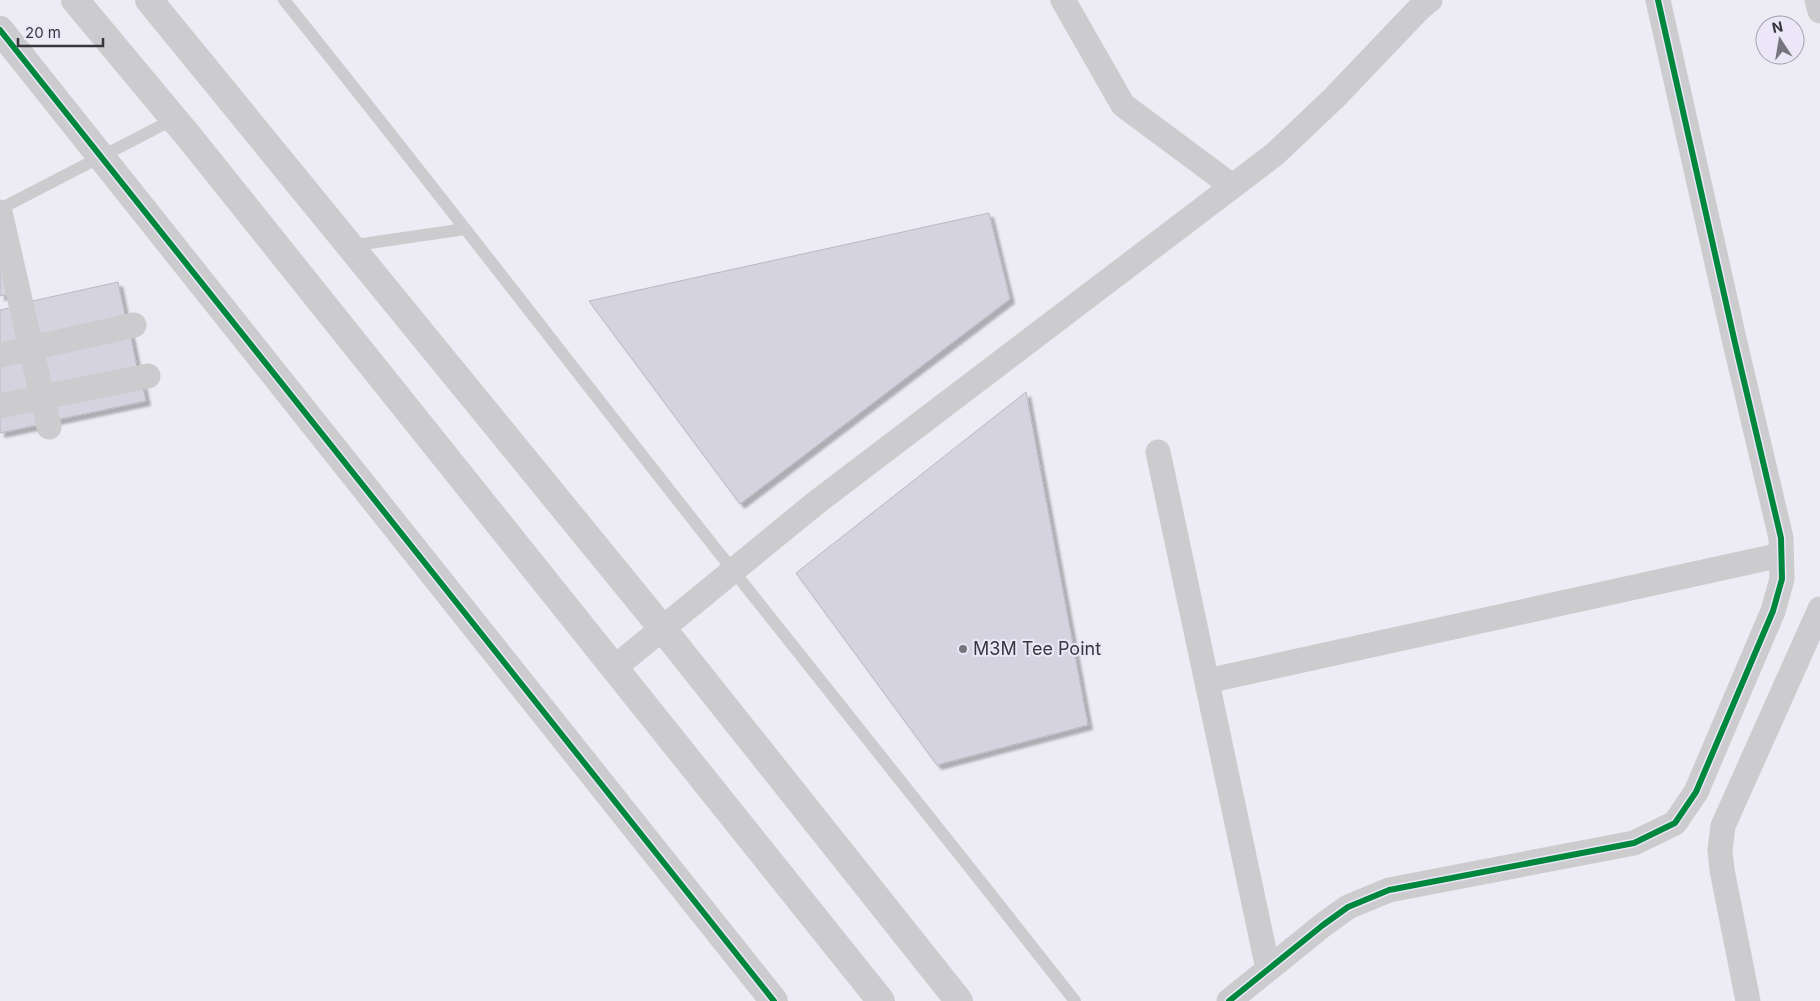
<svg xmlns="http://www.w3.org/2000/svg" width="1820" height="1001" font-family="Inter,sans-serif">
<defs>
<filter id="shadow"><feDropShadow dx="4.5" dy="4.5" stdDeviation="1" flood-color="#0004"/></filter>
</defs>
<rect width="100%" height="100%" fill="#edebf4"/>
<path fill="#d6d3e1" stroke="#bab8bf" filter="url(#shadow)" d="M989 213 1010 299 740 504 589 301Z
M0 258 15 293 0 296Z
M118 282 126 320 36 340 28 302Z
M18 306 26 343 0 348V310Z
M130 333 138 372 47 390 39 352Z
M30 356 37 390 0 398V362Z
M142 383 146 401 56 420 52 401Z
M1026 392 1088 725 937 765 796 573Z
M40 405 43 424 0 433V413Z"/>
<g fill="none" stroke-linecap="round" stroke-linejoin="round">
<path stroke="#cccbcd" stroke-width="12" d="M284 0C429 180 569 363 712 544 833 697 955 848 1075 1001
M0 209 174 119
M349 246 465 229"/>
<path stroke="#cccbcd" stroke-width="25" d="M1063 0 1123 105 1232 186
M1817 0 1820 11
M0 212 49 427
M0 355 134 325
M0 406 148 376
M1158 452 1268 969
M614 668 817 502 1275 154 1334 98 1418 10 1430 0
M1207 681 1781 555
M1229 1001 1323 925 1348 907 1389 890 1634 843 1675 823 1696 792 1773 611 1782 579 1781 538 1735 343 1658 0
M1748 1001 1722 870 1720 850 1723 826 1820 609"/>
<path stroke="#cccbcd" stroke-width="28" d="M75 0 190 138 881 1001
M149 0 662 628 959 1001
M0 30 774 1001"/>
<defs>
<path id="cycleway" d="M0 30 774 1001
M1229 1001 1323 925 1348 907 1389 890 1634 843 1675 823 1696 792 1773 611 1782 579 1781 538 1735 343 1658 0"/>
</defs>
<use href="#cycleway" stroke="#ebe7f8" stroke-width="9"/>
<use href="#cycleway" stroke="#00873e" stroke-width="6"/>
</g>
<circle fill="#77757d" stroke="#ebe7f8" stroke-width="2" cx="963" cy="649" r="5"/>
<g text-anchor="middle" stroke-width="4" stroke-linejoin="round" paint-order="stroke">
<g font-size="18" fill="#38363d" stroke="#ebe7f8" text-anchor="start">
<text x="973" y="655">M3M Tee Point</text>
</g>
</g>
<g transform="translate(1780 40) rotate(348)"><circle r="24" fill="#ebe7f8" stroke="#a3a0ad"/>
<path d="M0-4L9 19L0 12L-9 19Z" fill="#77757d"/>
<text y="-8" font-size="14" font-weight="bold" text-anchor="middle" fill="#38363d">N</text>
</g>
<path d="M18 38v8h85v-8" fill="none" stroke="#38363d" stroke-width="2.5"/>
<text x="25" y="38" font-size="15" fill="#38363d" stroke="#ebe7f8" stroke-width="4" paint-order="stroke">20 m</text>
</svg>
